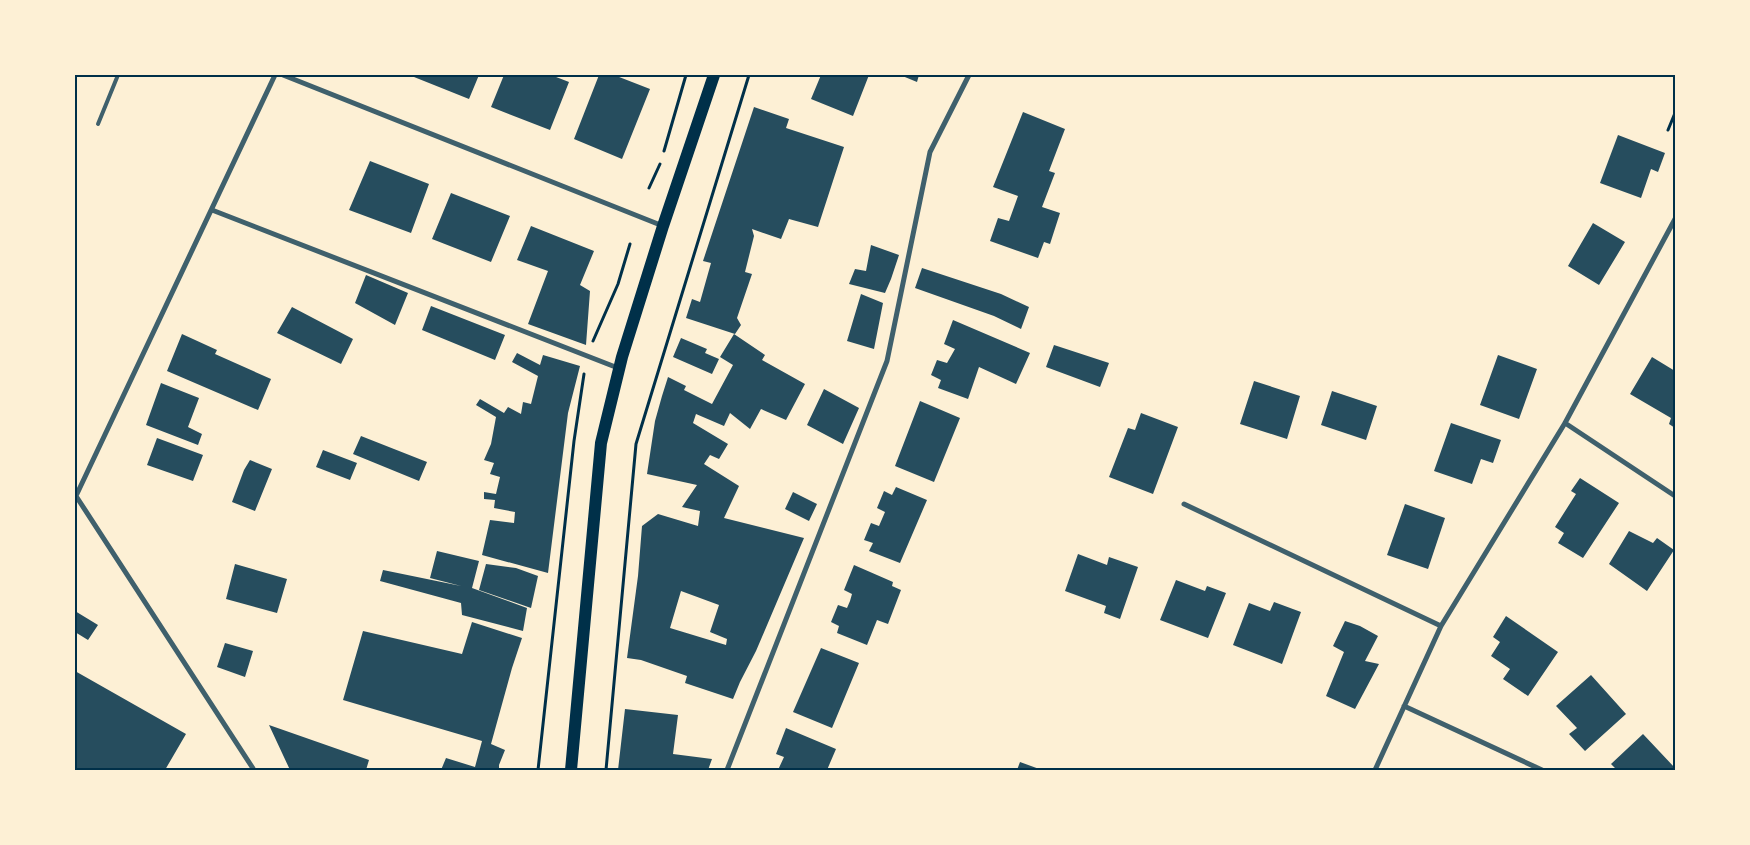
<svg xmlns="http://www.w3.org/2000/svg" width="1750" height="845" font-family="'Titillium Web',sans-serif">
<rect width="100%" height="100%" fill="#fdf0d5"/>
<path fill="#264d5e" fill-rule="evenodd" d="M409 75H479L469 99Z
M504 75H551L569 82 550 130 491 107Z
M599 75H614L650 89 622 159 574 139Z
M821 75H869L853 116 811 99Z
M900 75H919L917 82Z
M754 107 789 119 786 128 844 147 818 227 789 219 781 239 752 229 754 236 745 272 752 274 737 318 741 325 735 334 686 318 692 299 700 302 711 263 703 261Z
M1023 112 1065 129 1049 171 1055 173 1042 207 1060 213 1050 244 1044 242 1038 258 990 241 998 218 1009 221 1018 196 993 187Z
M1618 135 1665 153 1658 172 1651 169 1641 198 1600 183Z
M370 161 429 184 411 233 349 210Z
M451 193 510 216 491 262 432 239Z
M1593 223 1625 242 1599 285 1568 266Z
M531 226 594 251 580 285 590 291 586 345 528 324 548 271 517 260Z
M871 245 899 255 891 279 885 293 849 284 855 269 866 271Z
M922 268 1001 294 1029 307 1021 329 994 316 915 288Z
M366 275 408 293 395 325 355 303Z
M861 294 883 303 874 349 847 341Z
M431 306 505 335 495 360 422 330Z
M292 307 353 339 341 364 277 333Z
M953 320 1030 353 1016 384 979 367 968 399 938 388 941 380 931 375 937 360 947 363 955 349 944 344Z
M182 334 217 350 215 354 271 379 258 410 167 371Z
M734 334 765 355 762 360 805 384 786 420 761 409 750 429 730 413 724 426 696 414 693 423 728 444 719 459 710 455 704 464 739 486 724 518 804 538 756 651 740 682 733 699 685 683 687 676 641 660 627 658 638 576 642 526 658 514 698 526 700 511 682 507 697 485 647 474 655 421 662 396 668 377 686 386 684 390 712 404 733 365 720 357ZM681 591 719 605 710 632 727 639 726 645 670 628Z
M681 338 707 349 705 353 719 359 712 374 673 357Z
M1054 345 1109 363 1100 387 1046 367Z
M517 353 540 365 543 355 580 366 568 413 548 573 482 555 490 520 514 523 515 512 494 508 495 500 484 499V492L496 494 500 477 490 474 494 463 484 460 491 444 496 417 476 405 480 399 504 413 508 407 521 414 523 402 531 404 538 376 512 362Z
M1498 355 1537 369 1519 419 1480 405Z
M1652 357 1675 371V428L1669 424 1671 418 1630 394Z
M1254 381 1300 396 1287 439 1240 424Z
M161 383 199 398 188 427 202 434 198 445 146 425Z
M824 389 859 408 843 444 807 425Z
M1332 391 1377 406 1366 440 1321 425Z
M920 401 960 418 934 482 895 466Z
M1141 413 1178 427 1153 494 1109 477 1128 428 1135 430Z
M1451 423 1501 440 1493 463 1481 459 1472 484 1434 471Z
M361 436 427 462 419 481 353 454Z
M157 438 203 455 193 481 147 465Z
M323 450 357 463 350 480 316 467Z
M250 460 272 469 255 511 232 502 244 470Z
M1580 478 1619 503 1583 558 1558 543 1564 533 1555 527 1576 494 1571 491Z
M896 487 927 500 900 563 869 551 873 543 864 540 871 523 879 526 885 512 877 508 884 491 892 495Z
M793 492 817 504 809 521 785 509Z
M1405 504 1445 518 1428 569 1387 555Z
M1629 531 1653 543 1657 538 1674 550 1647 591 1609 564Z
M437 551 479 561 472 588 527 608 523 631 462 615 461 603 380 581 383 570 461 586 430 578Z
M1078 554 1107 565 1109 557 1138 567 1120 619 1104 613 1106 606 1065 591Z
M235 564 287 579 277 613 226 599Z
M486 564 516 568 538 576 531 608 479 590Z
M854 565 893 582 892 586 901 590 888 624 877 620 867 645 837 633 839 626 831 622 838 605 847 608 850 601 852 594 844 590Z
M1176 580 1205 591 1207 586 1226 593 1208 638 1160 620Z
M1274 602 1301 612 1282 664 1233 645 1249 603 1270 611Z
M75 611 98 625 88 640 75 632Z
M1506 616 1558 652 1528 696 1503 679 1510 669 1491 656 1500 642 1493 637Z
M1345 621 1360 626 1378 636 1365 661 1379 664 1355 709 1326 696 1344 652 1333 646Z
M472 622 522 638 512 668 491 744 505 750 499 765V770H441L446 758 475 767 482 741 343 700 363 631 462 654Z
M225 643 253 651 245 677 217 667Z
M821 648 859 663 832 728 793 712Z
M75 671 186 734 165 770H75Z
M1591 675 1626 714 1585 751 1569 734 1577 728 1556 706Z
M625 709 678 715 673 754 712 759 708 770 662 769V770H618Z
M269 725 369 760 366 770H290Z
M786 728 836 749 827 770H778L784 757 776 754Z
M1643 734 1675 768V770H1617L1611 764Z
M1020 762 1042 770H1017Z"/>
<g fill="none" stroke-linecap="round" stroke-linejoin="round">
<path stroke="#003049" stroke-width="3" d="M1668 130 1675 113
M664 151 686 75
M649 188 660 164
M593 341 618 284 630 244
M538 770 574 441 584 374
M606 770 636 444 749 75"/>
<path stroke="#3f606c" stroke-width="4" d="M98 124 118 75"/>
<path stroke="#3f606c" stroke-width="5" d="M283 75 663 226
M212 210 618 368
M1565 423 1675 496
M76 496 254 770
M75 498 275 75
M1184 504 1441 626
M1404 706 1542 770
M727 770 887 361 930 152 969 75
M1375 770 1441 626 1565 423 1675 219"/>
<path stroke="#003049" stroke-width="12" d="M571 770 601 443 622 357 663 226 714 75"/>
</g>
<rect width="1750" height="845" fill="none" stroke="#fdf0d5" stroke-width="152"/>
<rect x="76" y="76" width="1598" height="693" fill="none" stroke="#003049" stroke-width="2"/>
</svg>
